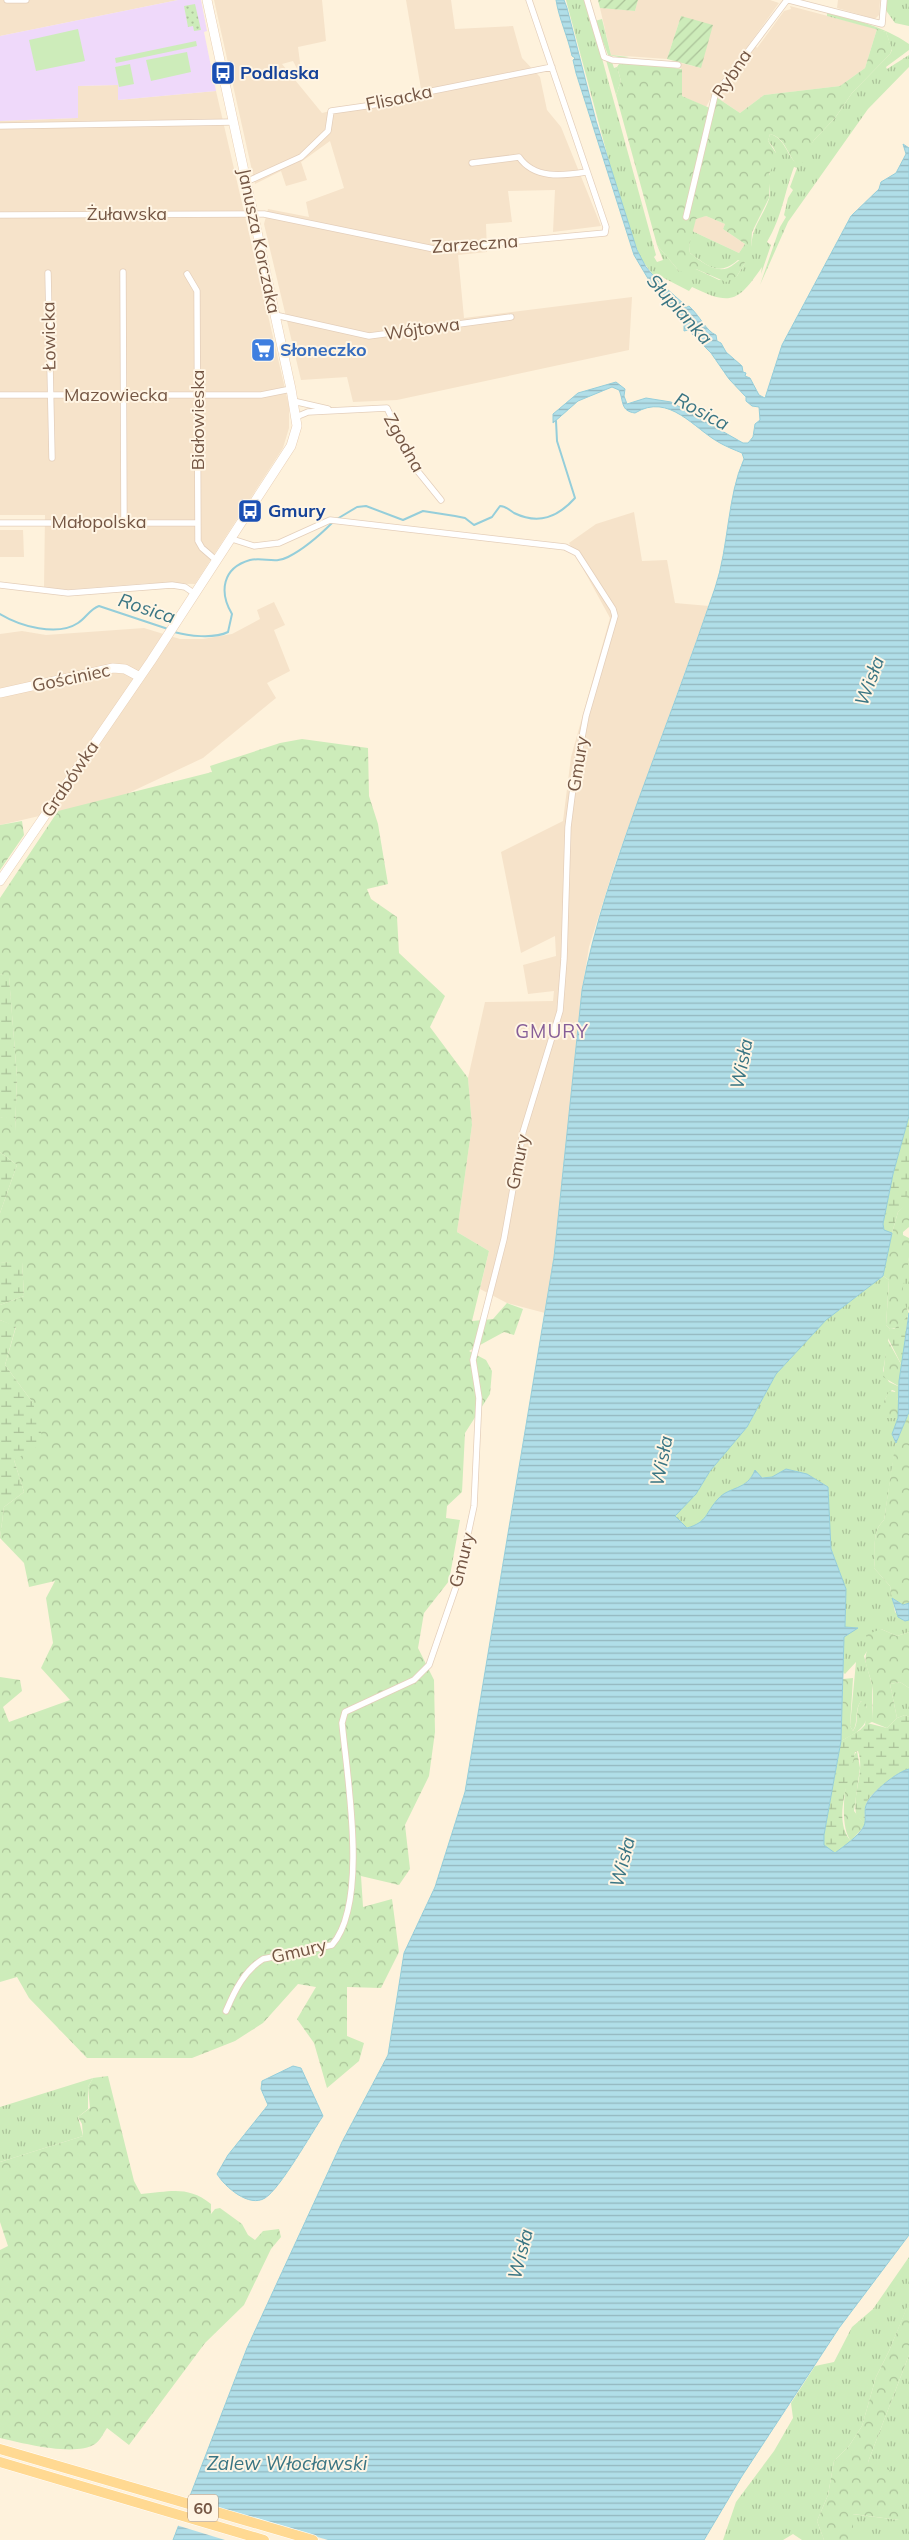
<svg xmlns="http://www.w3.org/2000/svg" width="909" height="2540" font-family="Mulish,sans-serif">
<defs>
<pattern id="grass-tufts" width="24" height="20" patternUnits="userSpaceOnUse" patternTransform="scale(1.25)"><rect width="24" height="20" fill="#cdecba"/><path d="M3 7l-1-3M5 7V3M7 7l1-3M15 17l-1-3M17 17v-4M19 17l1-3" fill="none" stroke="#abc299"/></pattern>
<pattern id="forest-crowns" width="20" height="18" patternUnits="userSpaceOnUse" patternTransform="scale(1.25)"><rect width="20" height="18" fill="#cdecba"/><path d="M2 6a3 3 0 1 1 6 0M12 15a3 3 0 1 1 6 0" fill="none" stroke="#abc299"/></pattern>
<pattern id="wetland-marsh" width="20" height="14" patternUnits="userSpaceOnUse" patternTransform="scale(1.25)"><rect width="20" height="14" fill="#cdecba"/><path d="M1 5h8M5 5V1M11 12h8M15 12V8" fill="none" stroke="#abc299"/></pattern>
<pattern id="park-dots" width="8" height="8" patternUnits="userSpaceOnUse" patternTransform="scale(1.25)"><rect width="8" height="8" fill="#cdecba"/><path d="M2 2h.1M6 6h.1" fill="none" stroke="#abc299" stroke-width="1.8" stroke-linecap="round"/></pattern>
<pattern id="garden-furrows" width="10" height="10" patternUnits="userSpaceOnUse" patternTransform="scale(1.25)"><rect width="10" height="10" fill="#cdecba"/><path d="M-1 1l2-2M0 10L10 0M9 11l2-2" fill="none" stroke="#abc299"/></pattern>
<pattern id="water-rules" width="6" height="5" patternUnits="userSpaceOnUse" patternTransform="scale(1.25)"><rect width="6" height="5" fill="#b0dee8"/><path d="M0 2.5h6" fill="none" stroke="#94b7be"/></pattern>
</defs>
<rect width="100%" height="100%" fill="#fef2dc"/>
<path fill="#f6e3ca" d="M0 0H178L0 36Z
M214 0H322L326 41 298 47 302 78 293 61 282 64 322 113 421 89 406 0H451L455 29 513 26 522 58 540 77 547 110 561 127 601 226 553 232 555 190 508 191 512 222 486 224 487 252 458 255 464 318 632 297 629 350 397 400 353 402 347 377 301 380 264 224 268 209 309 217 306 202 344 188 330 141 301 162 307 180 286 186 281 171 255 184Z
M638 0H770L779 3 713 94 706 107 682 96 681 63 701 68 681 16 667 59 611 55 600 8 635 11Z
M838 0H880L879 15 875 19 837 8Z
M790 6 877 29 865 68 840 86 764 95 740 113 716 97 755 45 757 48 784 11 791 9Z
M118 85V100L216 91 289 406V428L283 448 195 584 151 583 62 590 44 588 45 515H0V121L77 118 78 86Z
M706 216 725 224 723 229 745 244 739 253 692 231 696 218Z
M634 512 642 561 667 560 675 603 709 606 615 864 589 947 582 990 568 1131 554 1257 545 1313 507 1303 480 1289 489 1251 457 1232 472 1125 468 1078 485 1002 553 1001 554 991 528 994 523 965 556 956 555 936 521 953 501 852 563 821 571 757 610 618 569 543 596 524Z
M0 530H23L24 557H0Z
M274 602 285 625 274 630 290 671 267 683 276 698 203 758 118 798 0 825V634L22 631 46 635 144 628 180 639H203L232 634 260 619 257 610Z"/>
<path fill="#efd9fa" d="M178 0H201L207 31 204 32 216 91 118 100V85L78 86V118L0 121V36Z"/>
<path fill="url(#grass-tufts)" d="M566 0H586L656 255 654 257 657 262 663 260 657 245 679 271 696 269 719 280 737 276 745 263 738 260C718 277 708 266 690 253L689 246 692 231 739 253 745 244 751 247C753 224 762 219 769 199 771 193 768 183 769 176 771 159 785 160 768 141L770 134C786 139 786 155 798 165L814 140 835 118 852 93 890 54 892 50 886 32 827 16V13C858 21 883 26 909 44V50L886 67 887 69 909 55V67L868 109 788 222 760 285 780 227 786 217 784 215 788 198 793 190 790 187 797 168 794 167C784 194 782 217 767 242L771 245 761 274 762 267C738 302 731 306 692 287L689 291 656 274 654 276 641 259 634 241 611 169Z
M886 0H909V26L895 23 885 9Z
M602 19 611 55 629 57 624 58 608 55 595 21Z
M606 60 612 62 614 68 617 67 621 81 616 95Z
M909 1259V1311C895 1299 904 1274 909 1259Z
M883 1276 889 1280 886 1325 890 1329 883 1371 889 1382 900 1387 899 1405 895 1391 892 1390C882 1399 884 1406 885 1418H898L892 1435 896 1443 884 1520C870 1533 877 1551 874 1568L890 1586 895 1612 904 1621 909 1620V1632L897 1636 881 1629 864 1656 872 1685V1722L865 1725 867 1707 861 1701C854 1710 859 1721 853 1731L850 1726 856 1662 845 1674 843 1672 844 1637 854 1627H845L846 1589 831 1549 828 1487 807 1474 786 1469 772 1478 752 1477 740 1488 719 1498 701 1524 687 1528 674 1516 696 1494 710 1471 747 1427 776 1374 826 1320Z
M900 1682 909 1688V1717L905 1715 897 1718 890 1684Z
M93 2078 88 2087V2109L78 2117 83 2136 0 2162V2107Z
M909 2257V2303L889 2351 876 2377 862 2426 849 2446 834 2461 828 2495 817 2521 824 2540H802L793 2534 783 2540H723L736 2502 774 2451 793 2418 791 2403 815 2366 834 2362 852 2327 873 2309Z
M909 2355V2540H853L852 2514 899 2520 868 2462Z"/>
<path fill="url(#forest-crowns)" d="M877 29 886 32 892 49 890 54 852 93 835 118 814 140 802 163 798 166C787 155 786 138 770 134L768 141 778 156 769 174V198L752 232 751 248 723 229 725 224 706 216 696 219 689 246 690 253C701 261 714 273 728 268 733 266 737 261 742 259L745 263 737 276 726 282 696 269 688 273 679 271 657 245 616 95 621 81 617 67 619 64H645L682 69V96L712 109 716 97 740 113 764 95 840 86 865 68Z
M302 739 368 748 369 796 378 824 388 884 367 889 371 899 397 917 399 953 445 996 430 1027 468 1078 472 1125 457 1232 489 1251 472 1321 493 1319 507 1303 523 1309 514 1335 504 1332 469 1351 486 1360 492 1371 490 1394 465 1433 462 1492 447 1506 446 1518 460 1520 449 1581 424 1613 418 1648 434 1680 435 1732 429 1776 405 1825 410 1869 399 1885 361 1876 363 1907 392 1899 399 1952 381 1988 347 1987V2036L364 2043 359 2061 327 2088 314 2043 297 2019 316 1987 298 1984 263 2023 235 2041 192 2058H87L29 1998 17 1977 0 1982V1677L20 1680 22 1691 3 1707 9 1722 70 1700 41 1668 53 1643 46 1598 55 1581 29 1587 24 1563 0 1538 4 1507 24 1492 14 1460 33 1403 5 1365 16 1327 0 1320V1305L24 1296 22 1262 0 1263V1213L17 1165 0 1152V1118L6 1116 15 1131 17 1077 9 977 0 974V898L58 811 212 772 210 766 280 743Z
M22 821 24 835 0 870V825Z
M907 1188H909V1227L903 1232V1235L909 1238C909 1244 909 1251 909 1257 907 1282 896 1289 909 1313 906 1321 898 1329 890 1329L886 1325 889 1280 883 1276 892 1233 898 1212 905 1204Z
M887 1339 902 1366 900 1387 883 1377Z
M889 1391 896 1392 899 1405 898 1418H882L880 1410Z
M909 1412V1603L903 1605 892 1598 890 1586 874 1568C877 1551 870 1533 884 1520L895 1446Z
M881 1629 897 1636 909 1632V1688L900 1682 890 1684 897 1718 887 1728 872 1722C872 1710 874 1697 872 1685 869 1669 861 1662 869 1646L866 1635Z
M853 1678 850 1726 853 1731C860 1722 854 1710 861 1701L866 1704C872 1725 857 1733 841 1741L843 1679Z
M857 1751 860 1768 854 1811 865 1825 851 1841C837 1825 846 1765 857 1751Z
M108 2076 134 2181 141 2194C170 2192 187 2185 211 2204V2214L215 2209 220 2208 242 2224 248 2235 255 2240 263 2231 279 2229 281 2237 271 2249 244 2305 205 2343 129 2445 107 2428C104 2432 100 2441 95 2444 75 2457 22 2443 0 2438V2250L8 2246 0 2222V2162L83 2136 82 2124 78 2117 90 2108 88 2087 93 2078Z
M909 2302V2355L868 2462 904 2476 899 2520 853 2514V2540H824L817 2521 828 2495 834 2461 849 2446 862 2426 876 2377 889 2351Z"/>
<path fill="url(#wetland-marsh)" d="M0 974 9 976 17 1077 15 1133 6 1117 0 1118Z
M909 1116V1188L907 1189 906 1204 898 1212 892 1233 884 1230 883 1224 893 1174Z
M0 1152 17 1165 0 1213Z
M22 1261 24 1296 0 1305V1263Z
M908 1316 902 1366 887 1336 890 1329H894Z
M0 1320 16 1326 5 1365 33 1403 44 1443 14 1460 24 1492 4 1507 0 1538Z
M905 1715 909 1717V1769C898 1771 870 1793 866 1804 864 1811 865 1818 865 1825L859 1818 858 1820C849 1798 866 1774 858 1751L855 1752C851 1777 831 1819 851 1841L835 1853 824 1845V1835L841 1741 860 1730 867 1723 887 1728 897 1718Z"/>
<path fill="url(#park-dots)" d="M195 4 201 30 194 31 193 26 188 27 184 6Z"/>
<path fill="url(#garden-furrows)" d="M598 0H638L635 11 600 8Z
M681 16 713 25 701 68 667 59Z"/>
<path fill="#cdecba" d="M78 29 85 61 36 71 29 40Z
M196 41 197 46 116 63 115 58Z
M187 52 191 72 151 81 146 60Z
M130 64 134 84 119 87 115 67Z"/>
<path fill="url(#water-rules)" stroke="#95ceda" d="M556 0H564L567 8 596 121 637 250 646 267 657 280 685 305V308L689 306C700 316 706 331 716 335L717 341 721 343 726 352 742 366 743 372 746 373 745 376 750 378 759 395 765 398 782 345 851 216 879 189 881 182 896 173 906 154 903 144 909 148V1116L893 1174 883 1224 884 1230 892 1233 883 1276 826 1320 776 1374 747 1427 710 1471 696 1494 675 1516 687 1528C708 1522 705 1513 718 1499 729 1486 747 1491 755 1470L762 1478 772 1477 786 1469 807 1474 828 1487 831 1549 846 1589 845 1627 858 1628 844 1637 841 1741 824 1835V1845L835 1853C845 1845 858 1837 864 1826 867 1819 863 1810 867 1803 872 1792 898 1771 909 1769V2235L839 2328 742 2476 704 2540H173L247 2348 342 2142 388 2055 404 1953 435 1887 465 1792 554 1257 582 990C594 925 616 863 638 801 664 730 691 659 715 588 729 547 727 496 744 459L742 453C735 450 727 447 720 443 694 429 669 392 635 413 620 411 624 401 619 390L612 387 578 401 553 423V414L578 393 616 382 625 389 624 396 627 404 646 398 671 402 743 443H748L753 437 755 424 760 420 759 407 752 406 746 401V397L729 379 711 353 688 330 684 331V325L677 316 679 314 653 287 634 255 576 73 573 60 575 58 572 56C568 37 559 19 556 0Z
M909 1313V1412L896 1443 892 1434 898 1418 899 1381Z
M892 1598 903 1605 909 1603V1620L905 1621 898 1617Z
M293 2066 301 2068 323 2116C312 2132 280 2189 265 2198 249 2208 225 2187 217 2174L228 2155 268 2105 261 2089 262 2081Z"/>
<path fill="#fef2dc" d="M186 2499 328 2540H225L176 2525Z"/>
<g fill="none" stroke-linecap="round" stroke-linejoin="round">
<path stroke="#95ceda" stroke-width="2" d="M337 519 357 507 366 506 403 520 423 511 455 516 465 518 474 525 492 517 500 506C506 506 509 510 514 513 539 525 558 517 575 498L557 441 556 421
M0 614C20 626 57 637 78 623 86 618 90 609 99 606L168 629
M174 632C188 636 214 639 228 632L232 614C219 592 222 568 250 560 264 557 275 564 288 557 304 549 320 535 333 522"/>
<defs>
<path id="street" d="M7 0H26
M587 0 604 57 612 60 678 65
M789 0 882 24 884 0
M0 126 233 122
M472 163 519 157C534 179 562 176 586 172
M246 182 301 157 328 131 331 111 401 101 422 93 552 67
M0 215 264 214 434 249 605 233 606 227 529 0
M686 217 715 95 787 0
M123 272 124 522
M48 273 52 458
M187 274 197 291 198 541 202 548 217 561
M275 315 369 336 511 317
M0 395H261L291 389
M293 401 328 409
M296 417 308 412 387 408 416 469 441 500
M0 523H198
M0 585 68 593 172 585 185 587 195 594
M226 2011C235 1990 244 1971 263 1959L332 1945C369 1903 347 1777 342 1723L345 1712 414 1680 429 1665 458 1581 474 1506 479 1398 473 1360 504 1239 523 1132 560 1011 564 959 568 827 574 780 586 716 615 616 613 609 577 553 565 547 330 520 279 543 254 546 232 539"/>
<path id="secondary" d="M0 693 113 668 125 669 140 677
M0 881 151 661 291 446 297 426 291 389 207 0"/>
<path id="primary" d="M0 2449 313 2540
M0 2462 264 2540"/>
</defs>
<use href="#street" stroke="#e4cfbb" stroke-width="7"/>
<use href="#secondary" stroke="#e9d0b7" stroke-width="10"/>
<use href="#primary" stroke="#fff" stroke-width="11"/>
<use href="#street" stroke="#fff" stroke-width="5.5"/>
<use href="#secondary" stroke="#fff" stroke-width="9"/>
<use href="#primary" stroke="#ffd992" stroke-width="10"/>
</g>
<defs>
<symbol id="bus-square" viewBox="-11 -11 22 22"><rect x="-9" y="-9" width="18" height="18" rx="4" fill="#1a4fb4" stroke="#fff5e4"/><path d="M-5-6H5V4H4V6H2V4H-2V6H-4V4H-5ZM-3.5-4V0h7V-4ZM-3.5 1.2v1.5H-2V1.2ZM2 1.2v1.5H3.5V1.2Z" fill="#fff"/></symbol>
<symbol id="supermarket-square" viewBox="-11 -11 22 22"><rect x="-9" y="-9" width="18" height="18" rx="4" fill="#3f7fe0" stroke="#fff5e4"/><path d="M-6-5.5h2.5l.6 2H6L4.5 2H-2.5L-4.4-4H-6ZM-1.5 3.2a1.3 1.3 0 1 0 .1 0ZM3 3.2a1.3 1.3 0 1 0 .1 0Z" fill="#fff"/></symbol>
</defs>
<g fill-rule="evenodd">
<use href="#bus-square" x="209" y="59" width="28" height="28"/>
<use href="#supermarket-square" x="249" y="336" width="28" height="28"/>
<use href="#bus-square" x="236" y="497" width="28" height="28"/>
</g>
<g text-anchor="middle" stroke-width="4" stroke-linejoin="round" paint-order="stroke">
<rect fill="#fff5e4" stroke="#9e8674" stroke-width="1" x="188" y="2494.5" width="30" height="27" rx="4"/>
<g font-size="16" font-weight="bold" fill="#745644">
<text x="203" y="2514">60</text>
</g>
<g font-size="18" font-weight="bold" fill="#164399" stroke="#fff5e4" text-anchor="start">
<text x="240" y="79">Podlaska</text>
<text x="268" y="517">Gmury</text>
</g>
<g font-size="18" fill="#745644" stroke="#fff5e4">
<text transform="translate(732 74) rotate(-56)" y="6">Rybna</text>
<text transform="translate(399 98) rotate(-12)" y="6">Flisacka</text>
<text x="127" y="220">Żuławska</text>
<text transform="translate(259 241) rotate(78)" y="6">Janusza Korczaka</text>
<text transform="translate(475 244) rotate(-4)" y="6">Zarzeczna</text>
<text transform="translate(422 329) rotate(-8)" y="6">Wójtowa</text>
<text transform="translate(49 336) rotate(-91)" y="6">Łowicka</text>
<text x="116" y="401">Mazowiecka</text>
<text transform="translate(198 420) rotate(-90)" y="6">Białowieska</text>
<text transform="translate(404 443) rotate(61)" y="6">Zgodna</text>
<text x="99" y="528">Małopolska</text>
<text transform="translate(71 678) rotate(-12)" y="6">Gościniec</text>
<text transform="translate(578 764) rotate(-81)" y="6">Gmury</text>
<text transform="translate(70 779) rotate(-56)" y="6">Grabówka</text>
<text transform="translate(518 1162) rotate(-79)" y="6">Gmury</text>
<text transform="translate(462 1560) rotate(-76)" y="6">Gmury</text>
<text transform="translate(299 1951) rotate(-13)" y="6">Gmury</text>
</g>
<g font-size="18" font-weight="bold" fill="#366cbe" stroke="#fff5e4" text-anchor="start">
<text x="280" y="356">Słoneczko</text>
</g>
<g font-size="19" font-style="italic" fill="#3a7583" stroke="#fff5e4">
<text transform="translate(680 309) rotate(48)" y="7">Słupianka</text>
<text transform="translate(702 411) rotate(28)" y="7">Rosica</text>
<text transform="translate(147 608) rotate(18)" y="7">Rosica</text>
<text transform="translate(869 681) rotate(-70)" y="7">Wisła</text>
<text transform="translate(741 1064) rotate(-79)" y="7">Wisła</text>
<text transform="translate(661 1461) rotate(-79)" y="7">Wisła</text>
<text transform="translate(622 1862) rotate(-76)" y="7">Wisła</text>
<text transform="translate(520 2254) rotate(-76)" y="7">Wisła</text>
<text x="287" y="2470">Zalew Włocławski</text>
</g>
<g font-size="19" letter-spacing="1" fill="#865e98" stroke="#fff5e4">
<text x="552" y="1038">GMURY</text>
</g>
</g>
</svg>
